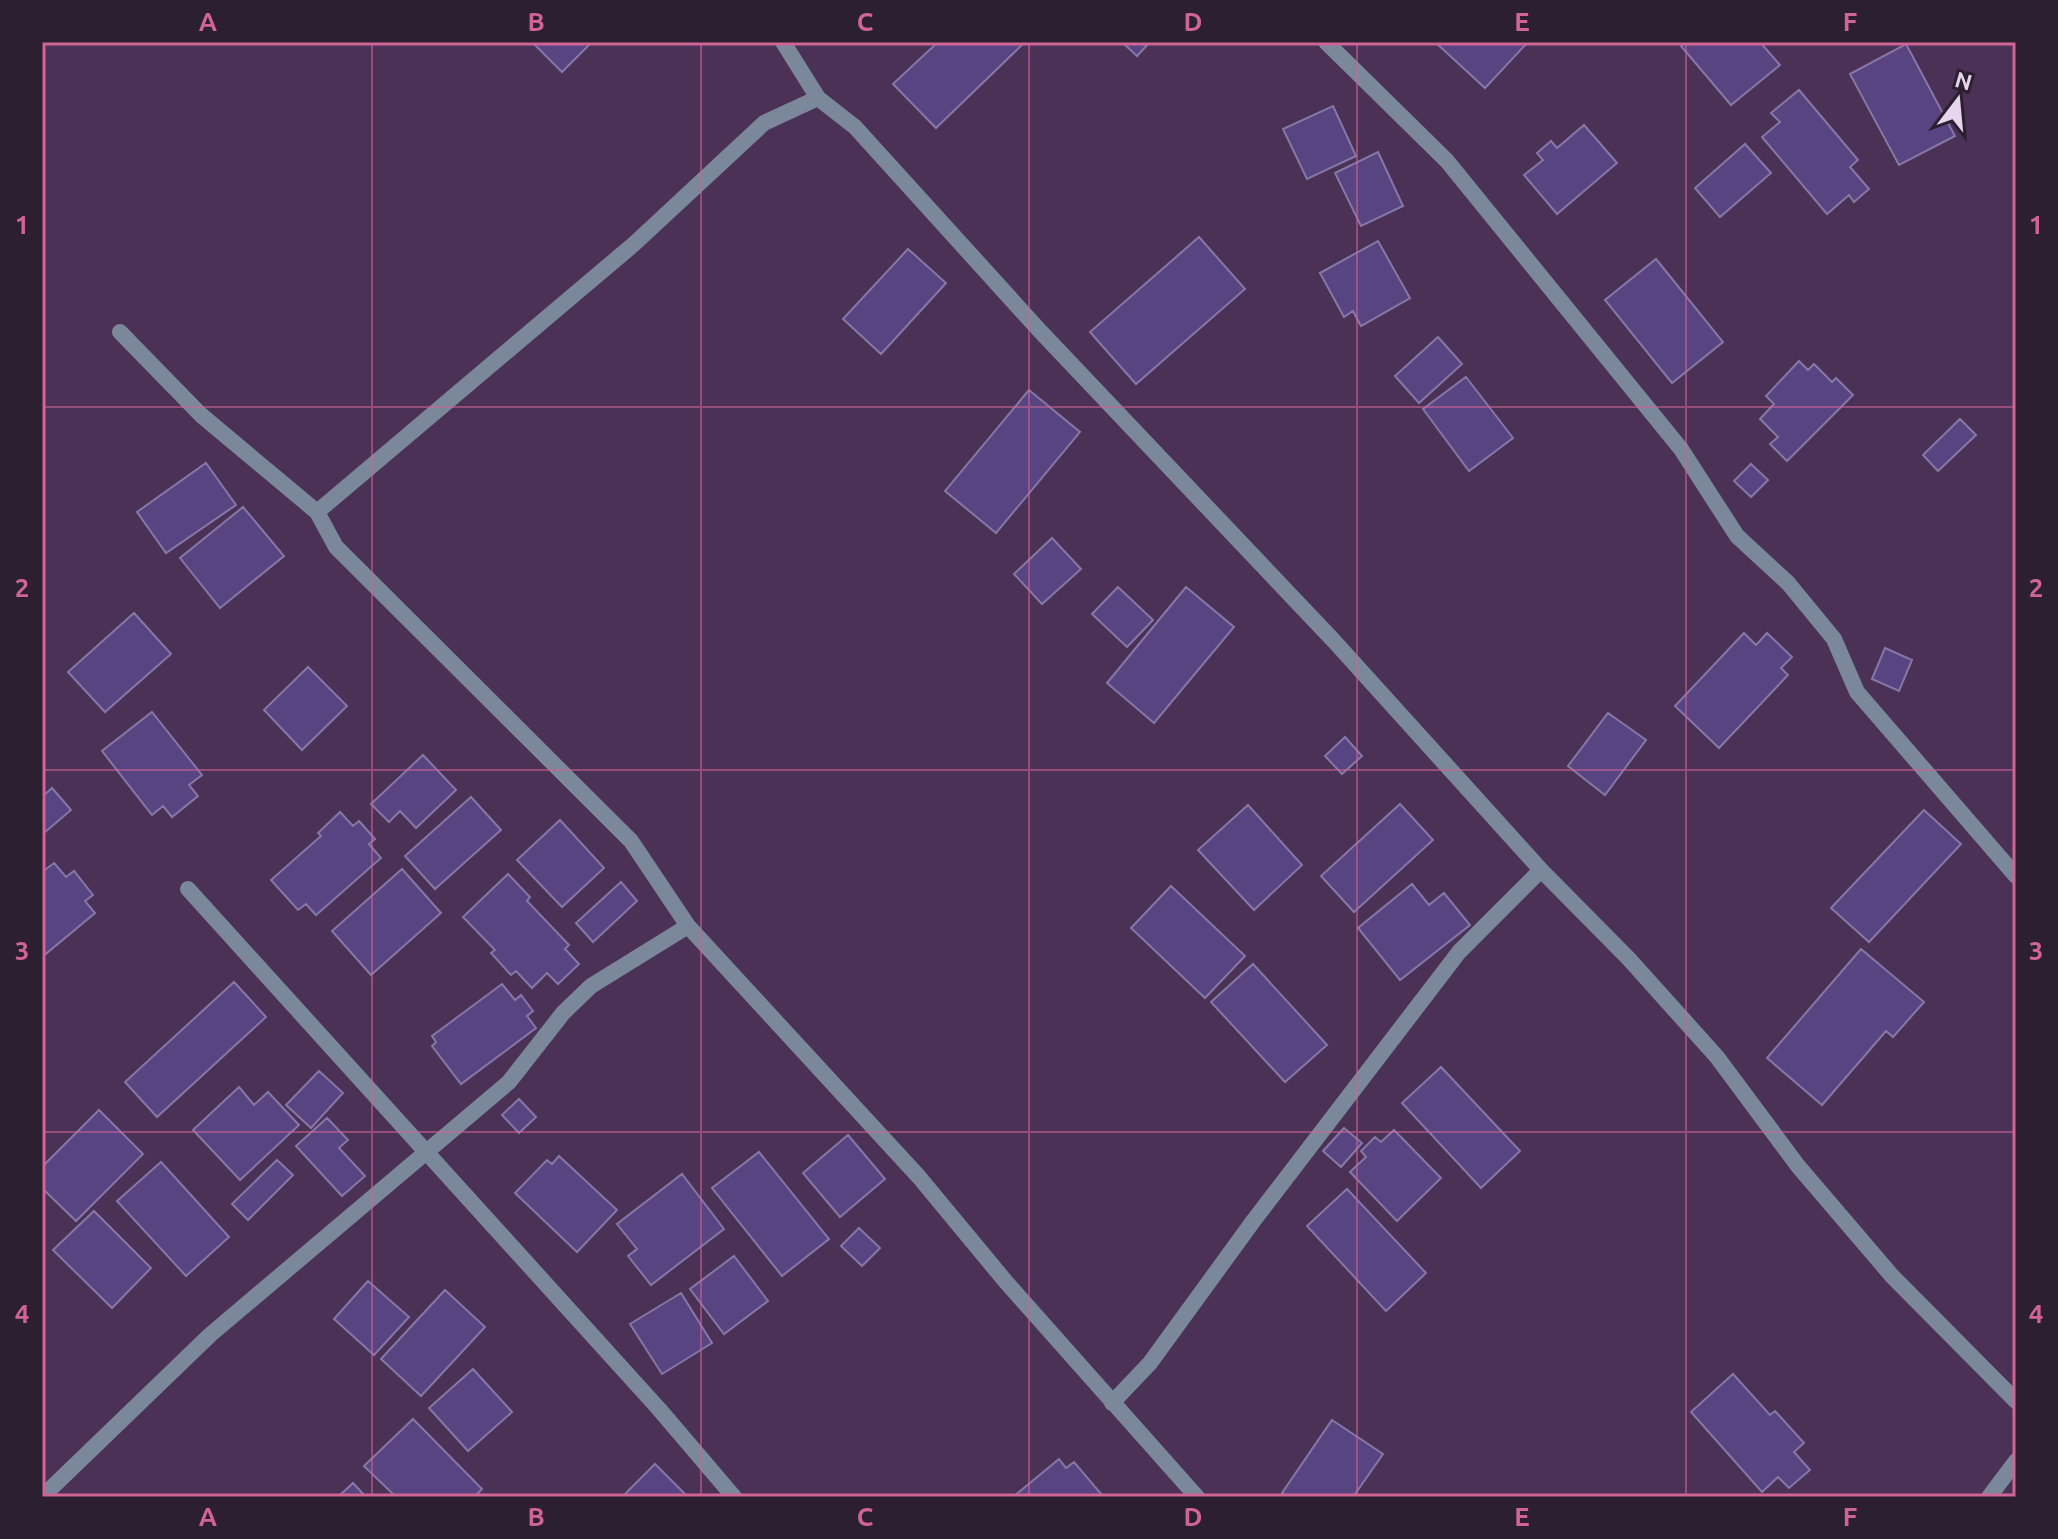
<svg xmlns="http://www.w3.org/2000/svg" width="2058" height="1539" font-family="Ubuntu,sans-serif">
<rect width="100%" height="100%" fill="#4c3156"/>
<path fill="#574480" stroke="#8578a7" stroke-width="2" d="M532 42H592L562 72Z
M938 42H1025L936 128 893 84Z
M1122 42H1150L1137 56Z
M1435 42H1528L1485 88Z
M1685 42H1760L1780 65 1731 105 1681 46Z
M1906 44 1955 136 1899 165 1850 74Z
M1799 90 1858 160 1850 167 1869 189 1854 202 1849 195 1827 214 1762 137 1780 122 1771 113Z
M1333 106 1356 156 1307 179 1283 129Z
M1584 125 1617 163 1557 214 1524 175 1543 160 1537 153 1551 141 1557 148Z
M1745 144 1771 173 1720 217 1695 188Z
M1378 152 1403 206 1361 226 1335 173Z
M1199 237 1245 289 1136 384 1090 332Z
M1378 241 1410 298 1361 326 1353 311 1344 317 1320 273Z
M908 249 946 283 881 354 843 319Z
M1656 259 1723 342 1672 383 1605 300Z
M1438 337 1462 364 1419 403 1395 376Z
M1799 361 1808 370 1814 364 1832 382 1836 378 1853 395 1787 461 1770 444 1778 437 1760 419 1774 404 1766 396Z
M1466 377 1513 438 1469 471 1423 409Z
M1029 390 1080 432 996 533 945 491Z
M1960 419 1976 435 1938 471 1923 455Z
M206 463 236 505 166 553 137 512Z
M1751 464 1768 480 1751 497 1734 481Z
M243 507 284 556 220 608 180 558Z
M1052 538 1081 569 1042 604 1014 574Z
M1118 587 1153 620 1127 647 1092 614Z
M1186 587 1234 627 1154 723 1107 683Z
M134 613 171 654 105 712 68 672Z
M1744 633 1756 645 1767 633 1792 657 1781 668 1788 675 1719 748 1675 706Z
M1885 648 1912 660 1899 691 1872 679Z
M308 667 347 706 302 750 264 710Z
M152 712 202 775 189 785 198 796 172 817 163 806 152 815 102 751Z
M1608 713 1646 740 1605 795 1568 766Z
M1345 737 1362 756 1342 774 1325 756Z
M423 755 456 790 416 828 400 811 389 822 371 804Z
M52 788 71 810 44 833 42 831V797Z
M471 797 501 830 435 889 405 856Z
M1400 804 1433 840 1354 912 1321 876Z
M1248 805 1302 865 1254 910 1198 850Z
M1924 810 1961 844 1869 942 1831 908Z
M340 812 353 826 359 821 375 839 369 844 381 858 316 915 306 904 298 910 271 880 321 836 318 833Z
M560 820 604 868 562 907 517 860Z
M54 863 66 877 74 871 93 895 85 901 95 913 42 957V872Z
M402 869 441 913 371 975 332 931Z
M508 874 530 897 527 901 569 945 565 949 579 964 558 984 547 973 532 988 516 971 511 975 491 953 495 950 463 917Z
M621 882 637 901 593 942 576 923Z
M1412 884 1429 905 1444 893 1470 925 1400 980 1358 928Z
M1171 886 1245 956 1205 998 1131 928Z
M1861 949 1924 1002 1893 1037 1886 1031 1822 1105 1767 1058Z
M1253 964 1327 1045 1285 1082 1211 1002Z
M234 982 266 1017 157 1117 125 1082Z
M502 984 515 1000 521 995 533 1011 527 1016 536 1028 461 1084 432 1046 436 1042 432 1036Z
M1441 1067 1520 1151 1481 1188 1402 1103Z
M319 1071 343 1093 311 1128 286 1105Z
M239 1087 254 1105 268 1092 299 1125 240 1180 193 1130Z
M519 1099 536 1117 519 1133 502 1115Z
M99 1110 143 1154 76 1221 42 1188V1167Z
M327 1118 348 1140 339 1148 365 1176 342 1196 296 1146Z
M1344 1128 1362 1143 1341 1167 1323 1151Z
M1394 1130 1441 1178 1397 1221 1350 1172 1366 1157 1361 1151 1375 1137 1381 1142Z
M848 1135 885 1179 840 1217 803 1173Z
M759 1152 829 1239 782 1276 712 1188Z
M559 1156 617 1210 577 1252 515 1193 547 1160 552 1164Z
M277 1160 293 1175 248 1220 232 1204Z
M161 1162 229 1237 186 1276 117 1201Z
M682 1174 724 1229 651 1285 628 1256 637 1249 617 1224Z
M1347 1189 1426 1273 1386 1311 1307 1226Z
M94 1211 151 1268 112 1308 53 1250Z
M859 1228 880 1248 862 1266 841 1246Z
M734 1256 768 1301 724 1334 690 1289Z
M368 1281 409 1317 374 1355 334 1319Z
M445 1290 485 1327 421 1396 381 1359Z
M681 1293 712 1343 662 1374 630 1324Z
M473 1369 512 1412 468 1451 429 1408Z
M1733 1374 1770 1415 1775 1411 1804 1443 1794 1452 1810 1470 1789 1488 1778 1477 1762 1492 1691 1412Z
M413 1419 482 1489 474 1497H396L364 1466Z
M1332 1420 1383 1454 1353 1497H1288L1282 1493Z
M1059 1459 1066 1468 1074 1462 1102 1495 1099 1497H1013Z
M655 1464 688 1497H622Z
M353 1483 366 1497H338Z"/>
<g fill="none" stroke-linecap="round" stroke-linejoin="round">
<path stroke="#7b889b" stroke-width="16" d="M783 42 818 98 855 127 1040 331 1334 641 1541 870 1629 959 1717 1057 1798 1166 1892 1276 2016 1401
M1326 42 1447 161 1681 449 1737 536 1788 583 1834 639 1857 692 2016 876
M120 332 201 415 317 512 336 547 631 841 688 926 919 1177 1006 1282 1197 1497
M317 512 634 244 764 123 818 98
M188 889 659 1409 734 1497
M1112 1403 1150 1363 1254 1220 1459 952 1541 870
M42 1497 210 1335 509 1082 563 1013 591 986 688 926
M1989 1497 2016 1461"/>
</g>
<path fill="none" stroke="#d06495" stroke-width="2" stroke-opacity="0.55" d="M372 42V1497M701 42V1497M1029 42V1497M1357 42V1497M1686 42V1497M42 407H2016M42 770H2016M42 1132H2016"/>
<rect width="2058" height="1539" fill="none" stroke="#2b1f30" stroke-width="88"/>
<g transform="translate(1958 100) rotate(16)" stroke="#2b1f30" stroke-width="6" paint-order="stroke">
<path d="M0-6L14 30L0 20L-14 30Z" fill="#e6d5ed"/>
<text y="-12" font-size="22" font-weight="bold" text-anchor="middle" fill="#e6d5ed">N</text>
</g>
<rect x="44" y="44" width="1970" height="1451" fill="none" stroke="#d06495" stroke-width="3"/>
<g font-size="26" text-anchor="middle" font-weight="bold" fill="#d06495">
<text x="208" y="31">A</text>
<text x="536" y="31">B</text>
<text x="865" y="31">C</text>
<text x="1193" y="31">D</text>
<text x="1522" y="31">E</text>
<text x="1850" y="31">F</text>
<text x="22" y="234">1</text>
<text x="2036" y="234">1</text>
<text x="22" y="597">2</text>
<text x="2036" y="597">2</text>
<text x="22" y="960">3</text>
<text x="2036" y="960">3</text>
<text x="22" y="1323">4</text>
<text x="2036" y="1323">4</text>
<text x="208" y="1526">A</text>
<text x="536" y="1526">B</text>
<text x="865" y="1526">C</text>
<text x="1193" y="1526">D</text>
<text x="1522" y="1526">E</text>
<text x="1850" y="1526">F</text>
</g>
</svg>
